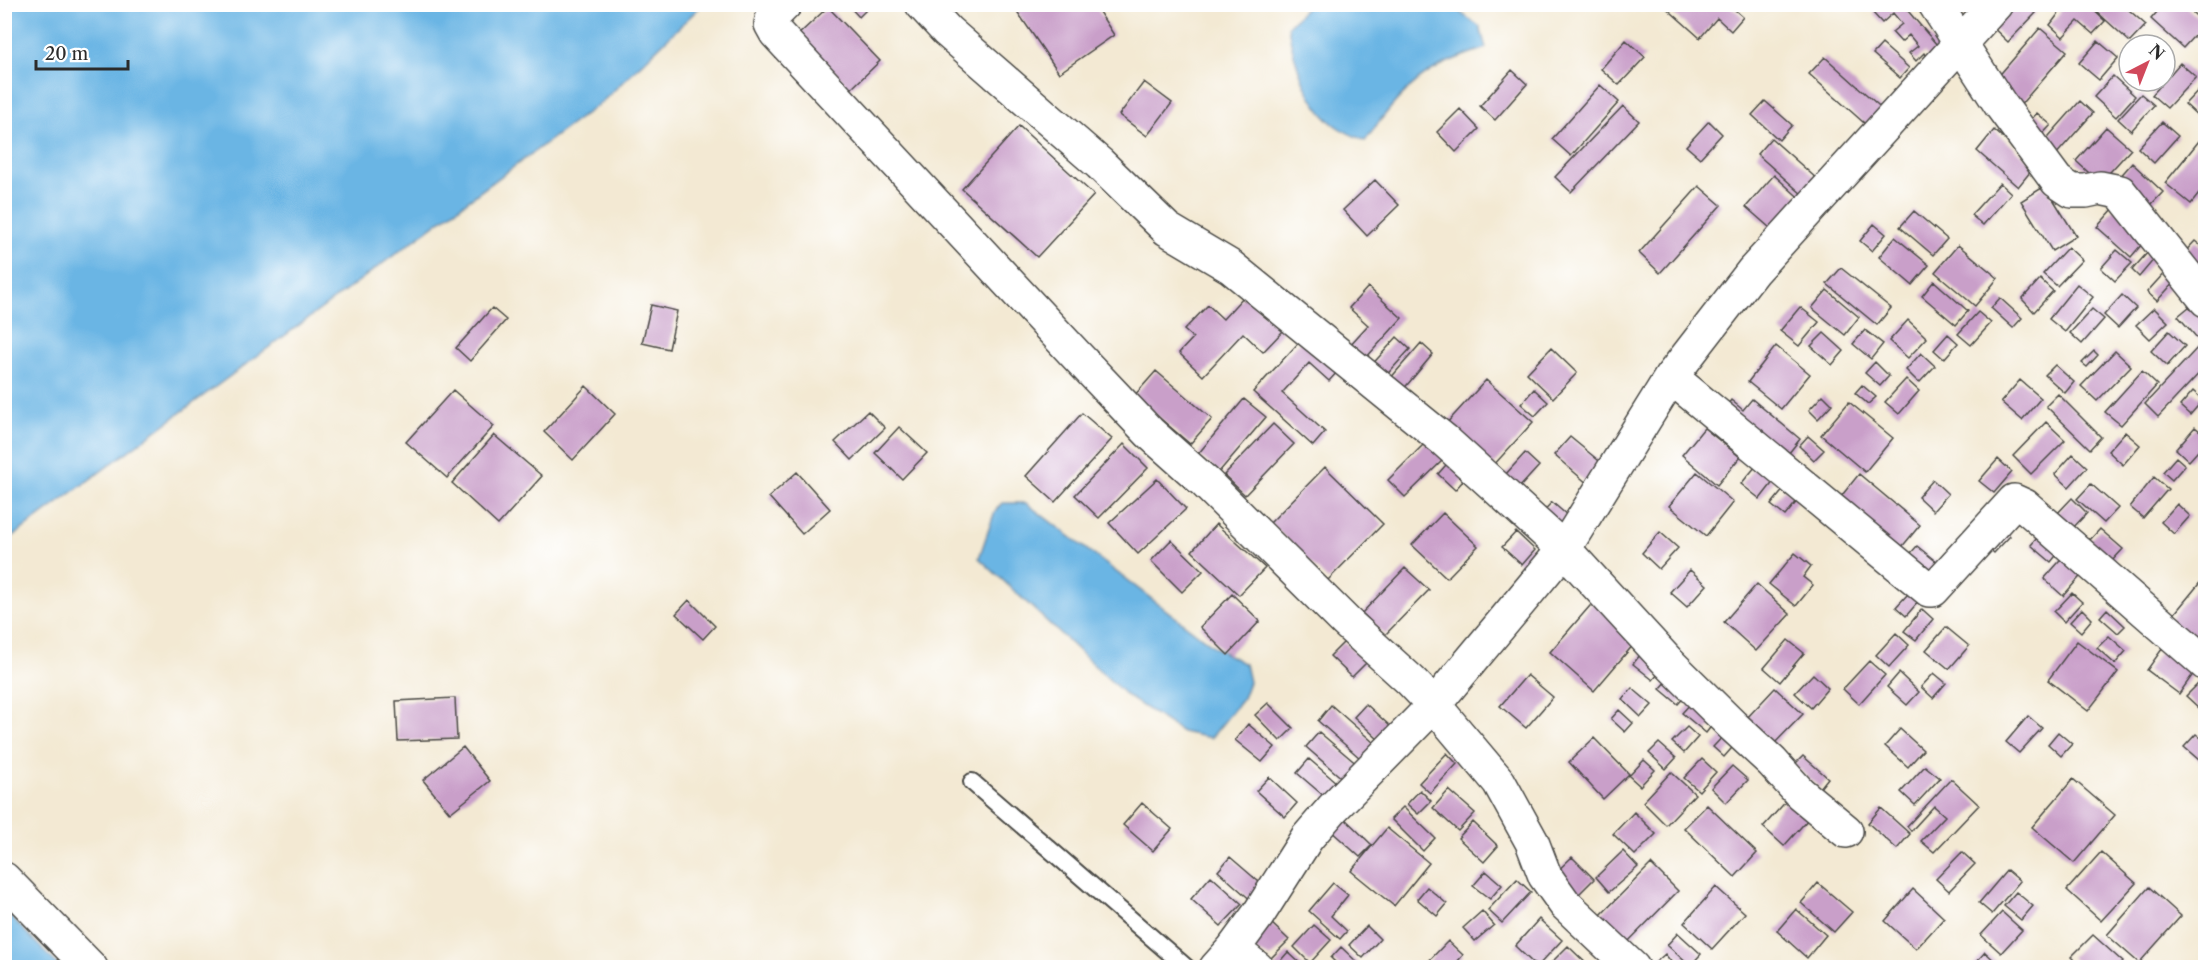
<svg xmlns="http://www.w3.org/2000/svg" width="2210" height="972" font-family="'Libre Caslon Text',serif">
<rect width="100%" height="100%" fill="#fff"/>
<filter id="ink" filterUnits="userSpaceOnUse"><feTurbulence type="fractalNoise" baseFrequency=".0167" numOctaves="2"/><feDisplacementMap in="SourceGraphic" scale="12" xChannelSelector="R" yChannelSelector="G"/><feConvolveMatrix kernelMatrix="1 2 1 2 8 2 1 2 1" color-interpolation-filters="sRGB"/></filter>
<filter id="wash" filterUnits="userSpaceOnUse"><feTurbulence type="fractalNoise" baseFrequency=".008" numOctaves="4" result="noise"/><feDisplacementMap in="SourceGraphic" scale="24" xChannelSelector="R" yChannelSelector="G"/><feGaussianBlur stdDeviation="1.35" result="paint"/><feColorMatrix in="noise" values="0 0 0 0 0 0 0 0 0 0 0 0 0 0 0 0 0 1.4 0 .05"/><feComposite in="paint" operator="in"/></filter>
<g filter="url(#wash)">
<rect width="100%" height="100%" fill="#f3e9d3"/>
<path fill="#6bb5e4" stroke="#4b7088" stroke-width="1.5" d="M5 4H702V5L603 101 5 542Z
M1310 4 1450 5 1480 27 1486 48C1471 53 1456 58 1442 65 1410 80 1385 113 1365 141 1355 136 1344 132 1336 126 1307 105 1293 59 1288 26Z
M1002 503H1026L1216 648 1245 664 1249 682 1243 698 1211 738 1182 732 1127 696 979 558 995 511Z
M4 911H5L60 967H5Z"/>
<g id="blocks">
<path fill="#c99fc9" d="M847 4H872L859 17Z
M1012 4H1094L1114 35 1059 73Z
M1662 4H1728L1743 17 1731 31 1717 18 1700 38Z
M1883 4H1902L1943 52 1932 62 1924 53 1916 61 1909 53 1918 46 1909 35 1901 42 1892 32 1902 24 1893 13 1882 23 1873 13Z
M2002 4H2027L2036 13 2008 42 1986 21Z
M2066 4H2087L2105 21 2093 34 2078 21 2063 37 2050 25Z
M2102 4H2122L2146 25 2130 42 2096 11Z
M2164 4H2183L2205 24 2183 48 2151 19Z
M828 7 880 61 851 89 798 35Z
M2040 28 2067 51 2017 109 1990 86Z
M1626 40 1645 57 1619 85 1601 69Z
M2098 41 2118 58 2099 80 2079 63Z
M1882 44 1909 68 1900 78 1873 54Z
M1825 57 1887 113 1872 130 1809 74Z
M2180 63 2196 77 2167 108 2152 95Z
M1512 70 1527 84 1495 120 1480 106Z
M2113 76 2135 96 2116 117 2094 97Z
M1144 82 1172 103 1147 136 1119 115Z
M2206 82V112L2200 118 2185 104Z
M1600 85 1619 102 1571 156 1552 139Z
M2141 94 2154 105 2131 131 2118 119Z
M1765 101 1792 125 1779 140 1752 115Z
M2080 101 2093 113 2054 157 2041 145Z
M1623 106 1639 121 1571 192 1555 177Z
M1460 109 1479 129 1456 152 1437 132Z
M2037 113 2051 125 2036 141 2023 129Z
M1709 121 1722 134 1700 158 1686 146Z
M2162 122 2178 136 2154 163 2138 148Z
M1019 126 1094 195 1037 257 962 189Z
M2106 127 2131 149 2100 183 2076 161Z
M1994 130 2035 166 2018 187 1977 151Z
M2203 136 2206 138V185L2191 204 2165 183Z
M1771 138 1826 187 1812 203 1757 154Z
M2132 163 2163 192 2149 207 2118 179Z
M1774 175 1806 204 1778 235 1746 207Z
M1375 180 1399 205 1367 236 1343 210Z
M2000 183 2011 193 1983 225 1971 215Z
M1699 186 1721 205 1660 273 1639 253Z
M2045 186 2076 236 2052 251 2021 201Z
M2114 208 2148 237 2131 257 2097 227Z
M1914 211 1947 239 1933 255 1900 227Z
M1874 224 1886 234 1872 251 1860 241Z
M1895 237 1929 265 1912 285 1879 257Z
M2195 241 2206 250V260L2194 274 2178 259Z
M1958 245 1998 278 1975 306 1935 272Z
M2068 247 2082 260 2057 286 2043 274Z
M2117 250 2132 263 2115 281 2101 268Z
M2148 252 2155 258 2139 277 2132 270Z
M1841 268 1891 308 1877 325 1827 284Z
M2166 271 2176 280 2157 301 2147 292Z
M2040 279 2053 291 2034 312 2022 299Z
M1934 281 1968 311 1956 325 1922 296Z
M2077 284 2093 297 2065 332 2049 319Z
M1368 287 1402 318 1365 359 1349 346 1368 325 1349 308Z
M1827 290 1859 317 1845 335 1812 308Z
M1245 295 1283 331 1263 352 1243 333 1203 376 1179 353 1193 338 1184 330 1208 305 1223 319Z
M2122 295 2136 308 2118 328 2104 315Z
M2000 298 2022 318 2013 328 1991 308Z
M2195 302 2206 315V333L2198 339 2178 316Z
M651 305 677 311 669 349 642 343Z
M1800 307 1819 322 1799 346 1780 331Z
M492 308 506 320 470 361 456 348Z
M2154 308 2168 322 2150 339 2136 325Z
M2092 309 2104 319 2082 344 2070 333Z
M1978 312 1991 323 1971 345 1958 334Z
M1908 320 1927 338 1908 358 1889 341Z
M1865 330 1883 344 1871 359 1853 344Z
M2169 331 2185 346 2167 366 2151 351Z
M1824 333 1844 351 1832 365 1811 346Z
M1948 334 1958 343 1944 359 1934 350Z
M1397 337 1410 349 1382 380 1369 368Z
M1303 338 1338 371 1329 381 1309 363 1282 393 1325 432 1313 446 1253 392Z
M1421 343 1433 354 1402 391 1389 380Z
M1776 346 1810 374 1781 409 1748 382Z
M2199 346 2206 352V366L2158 417 2145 404Z
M1551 348 1577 373 1553 398 1527 373Z
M2094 351 2098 355 2087 367 2082 363Z
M2115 351 2131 366 2097 401 2081 386Z
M1921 353 1935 366 1919 383 1906 370Z
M1875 362 1889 376 1880 386 1865 373Z
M2055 365 2074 382 2065 393 2045 375Z
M1156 371 1212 419 1190 444 1134 396Z
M2142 371 2157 385 2121 425 2105 412Z
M1906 379 1919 391 1899 414 1885 402Z
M1486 380 1533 422 1492 467 1445 425Z
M2020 380 2041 398 2022 420 2001 402Z
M1862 385 1876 397 1868 404 1855 393Z
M586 386 615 414 573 460 544 432Z
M1534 389 1548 402 1535 416 1521 404Z
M453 390 494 426 447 478 406 442Z
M2193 391 2203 400 2190 415 2180 406Z
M2058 394 2101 437 2090 449 2046 406Z
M1823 395 1832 404 1818 419 1809 410Z
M1244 399 1266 417 1219 472 1198 454Z
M1752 399 1800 439 1781 463 1721 413 1731 400 1743 410Z
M1849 402 1893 438 1865 472 1821 435Z
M868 411 885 428 852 460 835 442Z
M1082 413 1112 439 1055 502 1026 476Z
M2046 422 2065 440 2031 474 2013 456Z
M1273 424 1294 444 1245 495 1224 475Z
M899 427 927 453 902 479 875 453Z
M2195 427 2206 436V442L2189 461 2176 449Z
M1704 428 1740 457 1717 485 1682 455Z
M2125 432 2140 445 2123 465 2108 451Z
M494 435 542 476 498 525 452 483Z
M1808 436 1824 450 1814 460 1799 446Z
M1570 437 1604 465 1588 484 1554 455Z
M1427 441 1444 459 1405 497 1388 480Z
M1124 444 1148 468 1099 518 1075 495Z
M1525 453 1539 466 1519 488 1505 475Z
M2073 454 2087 467 2069 487 2055 474Z
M1453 457 1470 473 1455 490 1438 474Z
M2176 457 2185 465 2172 480 2163 472Z
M1998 459 2012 472 1994 493 1979 481Z
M1756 466 1774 481 1760 499 1741 484Z
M1325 467 1383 524 1328 580 1270 523Z
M797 472 830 509 802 534 769 497Z
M1697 472 1733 502 1706 536 1669 506Z
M1859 474 1920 525 1896 554 1835 504Z
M2154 477 2168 489 2143 518 2130 507Z
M1157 479 1186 509 1138 554 1109 523Z
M1933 480 1948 494 1933 511 1918 497Z
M2091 484 2118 508 2104 523 2077 499Z
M1784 489 1798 500 1785 516 1771 505Z
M2072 498 2087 513 2071 530 2055 516Z
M1552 502 1568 516 1554 532 1538 517Z
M2177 504 2190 516 2174 534 2161 522Z
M1443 513 1478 546 1447 578 1412 545Z
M1216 524 1265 568 1239 595 1192 551Z
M1998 525 2010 536 1994 553 1982 542Z
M2100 529 2123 549 2111 562 2088 542Z
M2043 531 2063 547 2051 562 2031 545Z
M1516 532 1535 550 1522 565 1502 547Z
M1660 532 1678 548 1659 569 1642 553Z
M1171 540 1203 571 1182 592 1151 561Z
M1917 546 1938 563 1924 580 1903 562Z
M1795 553 1811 566 1803 577 1813 585 1796 606 1769 584Z
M2066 554 2085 571 2063 596 2044 579Z
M1405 568 1429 590 1385 635 1362 613Z
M1690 570 1707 585 1687 607 1670 592Z
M2203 579 2206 581V656L2166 624Z
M1757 584 1790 614 1756 651 1724 622Z
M2072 593 2082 602 2064 622 2054 612Z
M1232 594 1260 621 1228 655 1200 627Z
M1908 594 1918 602 1906 616 1896 607Z
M1596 599 1640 637 1594 691 1550 652Z
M689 600 715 626 703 639 676 614Z
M1922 609 1933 619 1916 640 1904 631Z
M2082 609 2092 619 2081 632 2070 622Z
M2107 609 2125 626 2118 633 2100 617Z
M1946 627 1969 646 1949 669 1926 650Z
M1896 633 1909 645 1889 667 1876 655Z
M2109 636 2126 651 2115 664 2097 648Z
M1788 640 1804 653 1780 682 1764 668Z
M2077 641 2118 672 2088 711 2048 680Z
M1344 642 1366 663 1352 677 1330 656Z
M2167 642 2199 666 2179 694 2147 670Z
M1644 650 1664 667 1653 680 1633 664Z
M1869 661 1885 675 1859 704 1843 689Z
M1899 673 1919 692 1907 705 1887 687Z
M1934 673 1946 683 1933 698 1921 687Z
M1813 674 1828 688 1811 708 1795 693Z
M1527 675 1553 697 1526 728 1500 706Z
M2206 676V701L2199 708 2186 696Z
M1671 677 1689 692 1678 704 1660 689Z
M1632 688 1652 705 1641 717 1622 699Z
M1775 688 1803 714 1773 745 1746 719Z
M455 698 457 739 398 741 396 701Z
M1693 701 1716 720 1706 733 1682 713Z
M1268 703 1293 728 1280 741 1255 715Z
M1366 704 1391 727 1379 740 1354 717Z
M1331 705 1382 750 1369 766 1318 721Z
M1619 710 1633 723 1625 732 1611 719Z
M2028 716 2042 728 2019 753 2006 742Z
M1248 724 1275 747 1262 762 1235 740Z
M1687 727 1698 737 1684 753 1672 742Z
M1900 729 1923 750 1908 767 1885 746Z
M1319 732 1365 771 1352 787 1306 747Z
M1727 732 1738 741 1724 757 1713 747Z
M2058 732 2072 744 2061 756 2048 744Z
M2196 734 2206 742V766L2184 747Z
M1594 738 1629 774 1603 799 1569 762Z
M1659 743 1676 758 1666 769 1649 753Z
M463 747 490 781 450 813 423 780Z
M1447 753 1457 764 1430 793 1419 783Z
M1803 756 1828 778 1820 788 1794 765Z
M1309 759 1344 789 1332 803 1297 773Z
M1702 759 1716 772 1699 791 1684 778Z
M1644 760 1655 770 1640 786 1629 776Z
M1732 766 1748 780 1726 803 1711 788Z
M1925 766 1940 778 1915 805 1901 792Z
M1671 772 1695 794 1666 825 1643 802Z
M1269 777 1297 803 1285 817 1256 791Z
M1951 779 1979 805 1934 852 1921 841 1945 816 1934 806 1911 831 1907 826Z
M2073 779 2115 815 2074 863 2032 827Z
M1420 790 1431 801 1418 814 1407 804Z
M1449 790 1475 813 1458 831 1433 808Z
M1789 798 1810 817 1784 846 1763 827Z
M1142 803 1172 829 1153 851 1123 825Z
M1707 805 1757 853 1735 877 1684 828Z
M1403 807 1435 838 1423 851 1391 819Z
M1881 808 1910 834 1897 849 1868 823Z
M1634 812 1656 834 1635 855 1613 834Z
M1341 815 1372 845 1360 857 1329 829Z
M1473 822 1498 846 1484 862 1458 838Z
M1387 828 1429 863 1394 906 1351 871Z
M1623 851 1638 867 1609 892 1596 877Z
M1962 852 1975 864 1949 891 1936 879Z
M2101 852 2136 883 2101 921 2067 890Z
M1230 857 1266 888 1254 903 1218 871Z
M1572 857 1594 879 1574 899 1552 876Z
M1651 864 1678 891 1618 952 1591 925Z
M2007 870 2020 881 1992 914 1979 903Z
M1486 871 1502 885 1490 899 1473 886Z
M1211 876 1242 904 1221 926 1191 899Z
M1517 879 1531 892 1502 923 1488 910Z
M1333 883 1348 895 1331 916 1347 931 1340 939 1309 911Z
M1818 883 1852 912 1834 932 1801 903Z
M1427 887 1447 904 1437 916 1417 899Z
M1716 887 1745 913 1712 949 1684 923Z
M2149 887 2181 916 2139 963 2107 935Z
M1913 889 1944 918 1916 949 1885 921Z
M2016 892 2033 906 2021 920 2004 906Z
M1796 909 1826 935 1807 958 1777 931Z
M1482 911 1494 925 1475 941 1463 928Z
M2002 912 2022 930 2001 953 1981 935Z
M1539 919 1562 940 1537 967 1515 946Z
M1269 921 1289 940 1271 958 1241 944Z
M1314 925 1331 940 1310 963 1294 947Z
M1367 926 1380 939 1363 958 1349 945Z
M1678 933 1701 954 1690 966 1667 945Z
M2093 935 2123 962 2118 968H2082L2071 957Z
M1448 941 1463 955 1452 968H1422Z
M1568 946 1591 968H1552L1549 965Z
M1341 947 1358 963 1354 968H1341L1331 958Z
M1288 952 1305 968H1274Z
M1985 952 1997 963 1993 968H1971Z
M1665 954 1676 968H1649Z"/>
</g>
</g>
<g filter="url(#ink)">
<use href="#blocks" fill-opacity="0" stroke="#494844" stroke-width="1.5"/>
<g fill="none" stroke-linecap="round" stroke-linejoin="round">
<defs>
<path id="lane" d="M972 782 1187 968"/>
<path id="street" d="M785 4 773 16 771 24 776 33 1076 355 1150 433 1205 482 1346 622 1411 681 1434 705 1499 782 1532 842 1545 876 1565 904 1633 968
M922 4 947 31 1100 164 1167 229 1231 267 1444 440 1564 549 1669 663 1733 726 1772 762 1800 793 1846 831
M1935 4 2000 104 2057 181 2072 191H2086L2100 188 2120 192 2206 300
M1671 377 1929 590H1933L2014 501 2025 506 2206 664
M4 879 91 968
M1233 949 1257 968
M1216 968 1233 949 1258 915 1307 838 1333 808 1434 705 1564 549 1671 377 1753 271 1996 4"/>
</defs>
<use href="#lane" stroke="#494844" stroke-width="20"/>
<use href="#street" stroke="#494844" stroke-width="36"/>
<use href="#lane" stroke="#fff" stroke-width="16"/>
<use href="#street" stroke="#fff" stroke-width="33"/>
</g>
</g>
<rect width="2210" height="972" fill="none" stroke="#fff" stroke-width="24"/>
<g transform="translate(2147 63) rotate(42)"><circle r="28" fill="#ffffff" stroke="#aaaaaa" stroke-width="1.5"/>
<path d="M0-4.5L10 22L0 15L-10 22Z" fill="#d1495b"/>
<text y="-9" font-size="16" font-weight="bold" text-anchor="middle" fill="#2b2b2b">N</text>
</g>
<path d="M36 60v9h92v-9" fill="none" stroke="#2b2b2b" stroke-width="3"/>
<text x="45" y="60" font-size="18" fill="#2b2b2b" stroke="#ffffff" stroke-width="4.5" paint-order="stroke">20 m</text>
</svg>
